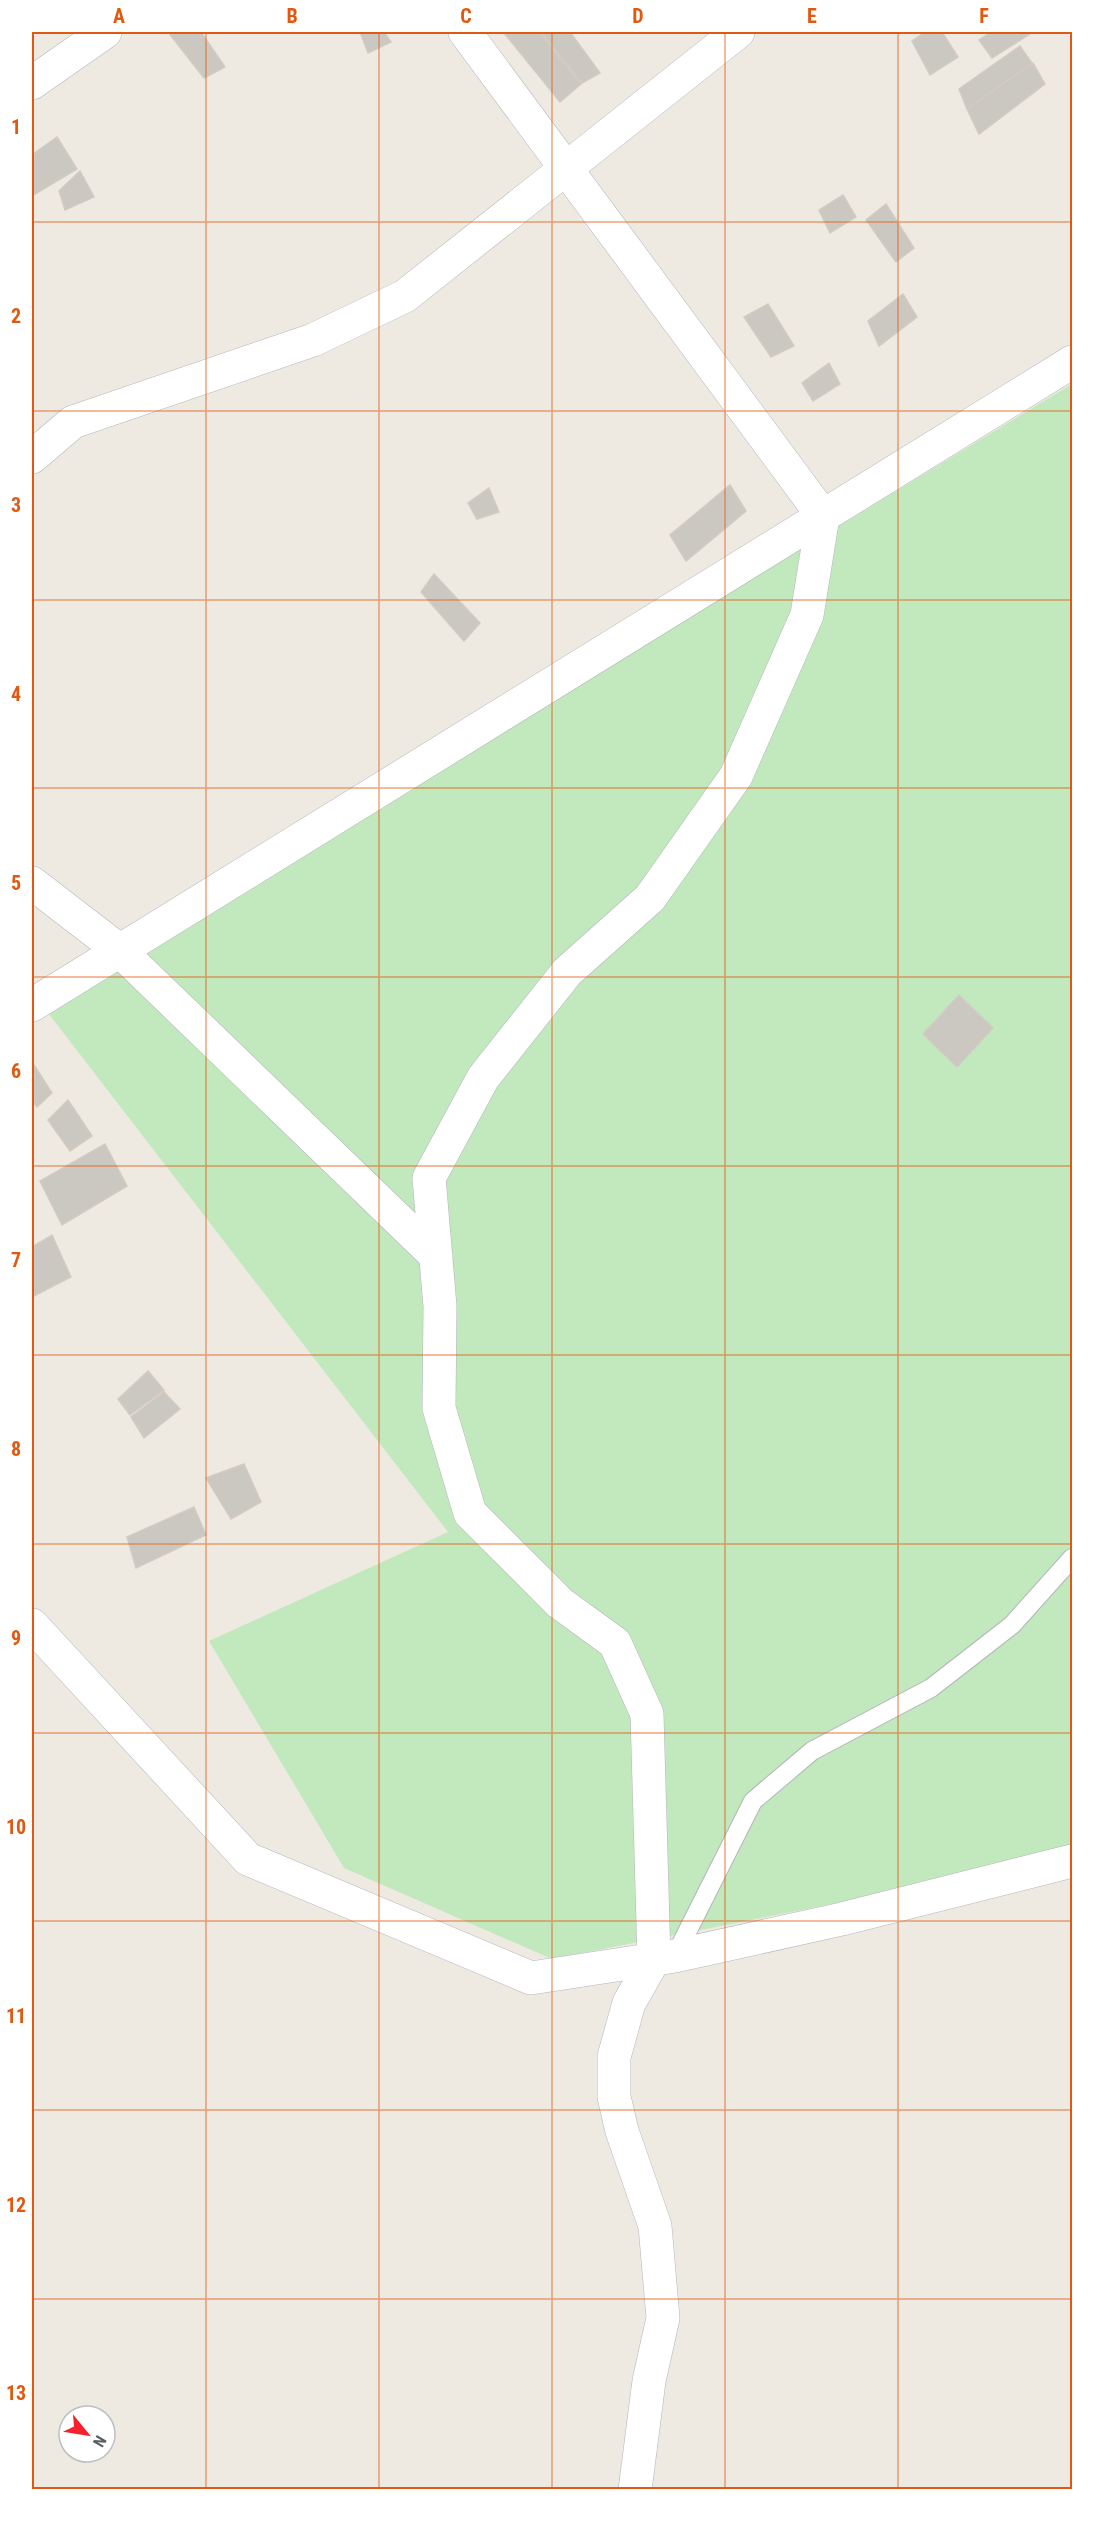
<svg xmlns="http://www.w3.org/2000/svg" width="1104" height="2521" font-family="'Roboto Condensed',sans-serif">
<rect width="100%" height="100%" fill="#eeeae2"/>
<path fill="#c2e8bd" d="M1072 384V1857L552 1959 344 1868 209 1641 448 1532 45 1009Z"/>
<path fill="#cbc7c1" stroke="#d3cbc0" stroke-width="1.5" d="M168 32H201L225 67 204 78Z
M360 32H384L391 42 368 53Z
M507 32H539L581 84 560 102 504 33Z
M541 32H570L600 73 582 83Z
M925 32H942L958 57 930 75 912 41Z
M991 32H1033L992 58 979 40Z
M1020 46 1032 63 967 109 959 89Z
M1033 63 1045 84 979 134 967 109Z
M57 137 77 169 32 196V155Z
M80 171 94 197 65 210 59 191Z
M843 195 856 217 830 233 819 210Z
M886 204 914 248 896 262 866 220Z
M903 294 917 317 879 346 868 321Z
M768 304 794 346 771 357 744 317Z
M829 363 840 384 813 401 802 383Z
M730 485 746 511 686 561 670 535Z
M489 488 499 512 477 519 468 503Z
M434 574 480 623 464 641 421 592Z
M959 995 993 1028 957 1067 923 1034Z
M32 1062 52 1093 37 1107 32 1101Z
M68 1100 92 1136 70 1151 48 1120Z
M105 1144 127 1186 62 1225 40 1181Z
M52 1235 71 1277 32 1297V1247Z
M148 1371 164 1390 130 1415 118 1399Z
M164 1392 180 1409 144 1438 131 1417Z
M244 1464 261 1502 231 1519 206 1478Z
M194 1507 206 1535 136 1568 127 1537Z"/>
<g fill="none" stroke-linecap="round" stroke-linejoin="round">
<defs>
<path id="service" d="M675 1956 753 1801 812 1751 931 1688 1012 1625 1072 1558"/>
<path id="minor" d="M465 32 823 516 807 615 736 776 650 898 567 972 483 1078 429 1178 440 1306 439 1408 470 1513 560 1603 615 1643 647 1714 654 1959 629 2003 614 2057V2097L622 2131 655 2226 663 2318 649 2381 635 2490
M32 83 105 32
M32 457 73 422 313 340 405 296 738 32
M32 883 119 950 436 1256
M32 1005 1072 362
M32 1625 248 1859 531 1978 675 1956 842 1919 1072 1861"/>
</defs>
<use href="#service" stroke="#b3b6ba" stroke-width="20"/>
<use href="#minor" stroke="#b3b6ba" stroke-width="34"/>
<use href="#service" stroke="#fff" stroke-width="18"/>
<use href="#minor" stroke="#fff" stroke-width="33"/>
</g>
<path fill="none" stroke="#e15910" stroke-width="1.5" stroke-opacity="0.55" d="M206 32V2490M379 32V2490M552 32V2490M725 32V2490M898 32V2490M32 222H1072M32 411H1072M32 600H1072M32 788H1072M32 977H1072M32 1166H1072M32 1355H1072M32 1544H1072M32 1733H1072M32 1921H1072M32 2110H1072M32 2299H1072"/>
<rect width="1104" height="2521" fill="none" stroke="#ffffff" stroke-width="66"/>
<g transform="translate(87 2434) rotate(120)"><circle r="28" fill="#ffffff" stroke="#bdbfc1" stroke-width="1.5"/>
<path d="M0-4.5L10 22L0 15L-10 22Z" fill="#f4222e"/>
<text y="-9" font-size="16" font-weight="bold" text-anchor="middle" fill="#5a6064">N</text>
</g>
<rect x="33" y="33" width="1038" height="2455" fill="none" stroke="#e15910" stroke-width="2"/>
<g font-size="20" text-anchor="middle" font-weight="bold" fill="#e15910">
<text x="119" y="23">A</text>
<text x="292" y="23">B</text>
<text x="466" y="23">C</text>
<text x="638" y="23">D</text>
<text x="812" y="23">E</text>
<text x="984" y="23">F</text>
<text x="16" y="134">1</text>
<text x="16" y="323">2</text>
<text x="16" y="512">3</text>
<text x="16" y="701">4</text>
<text x="16" y="890">5</text>
<text x="16" y="1078">6</text>
<text x="16" y="1267">7</text>
<text x="16" y="1456">8</text>
<text x="16" y="1645">9</text>
<text x="16" y="1834">10</text>
<text x="16" y="2023">11</text>
<text x="16" y="2212">12</text>
<text x="16" y="2400">13</text>
</g>
</svg>
